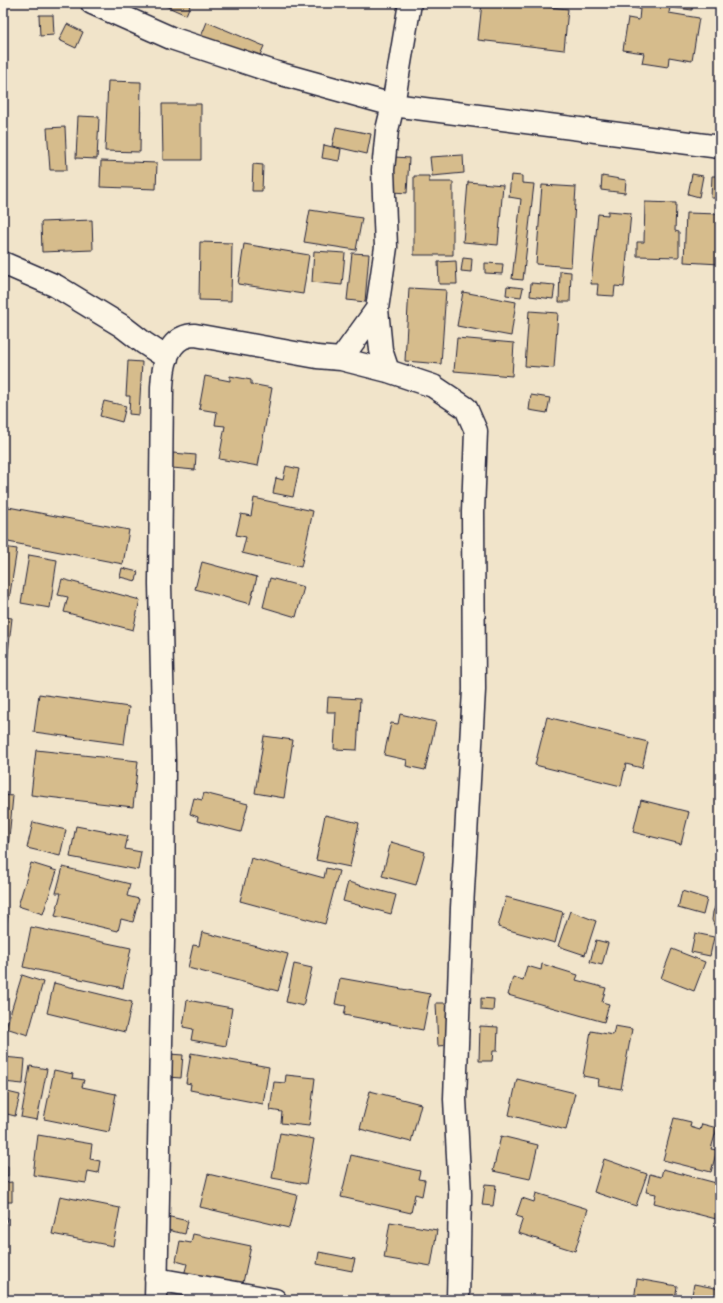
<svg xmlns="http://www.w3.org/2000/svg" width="723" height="1303" font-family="Caveat,sans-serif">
<rect width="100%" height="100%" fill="#f1e4ca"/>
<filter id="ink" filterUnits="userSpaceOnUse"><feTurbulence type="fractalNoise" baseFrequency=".025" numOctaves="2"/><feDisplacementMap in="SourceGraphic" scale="8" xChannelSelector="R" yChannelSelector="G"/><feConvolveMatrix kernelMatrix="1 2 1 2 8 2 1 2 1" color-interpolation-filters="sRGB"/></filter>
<g filter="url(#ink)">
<path fill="#d6bc8c" stroke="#22223b" d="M122 3H132L130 11 121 9Z
M159 3H191L186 15Z
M482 3H514L568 9 564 50 478 40Z
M627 3H693L692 10 670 7 669 13 699 18 692 61 669 57 668 67 642 63 644 53 623 50 628 18 639 20 640 9 627 6Z
M39 15H53L54 35 40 36Z
M207 22 264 46 256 64 200 39Z
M67 24 83 32 76 48 59 40Z
M720 69V110H717Z
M108 81 141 82 140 152 105 151Z
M162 104H201V160H163Z
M78 116 99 117 97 159 76 158Z
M65 127 67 170H50L47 128Z
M336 127 371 134 367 154 332 146Z
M324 145 341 149 339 161 322 158Z
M463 155 464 173 432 176 430 157Z
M395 157 409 158 407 193 393 192Z
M101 161 157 163 156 189 100 187Z
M253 164 263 165 262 191H252Z
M692 174 703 176 699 197 688 194Z
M511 175 522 176V183L534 184 523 280 512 279 521 199 509 197Z
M414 176H429V182H453V255H414Z
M602 176 626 180 625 193 601 190Z
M712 176H720V198H711Z
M468 182 503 185 498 245 463 242Z
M542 185 576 187 571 267 536 264Z
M645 202 676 203 675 231 679 232V257L637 256V242H644Z
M310 210 362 218 356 250 304 242Z
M608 211 631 213 624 287 615 286 614 296 597 295 598 284H591L598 214 608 215Z
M686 213 720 214V264L684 262Z
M92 220 93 250 42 252 41 222Z
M200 242 232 243 231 301 199 300Z
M244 244 309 255 303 294 238 284Z
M314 251 345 253 342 285 312 282Z
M352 253 369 254 365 302 347 300Z
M463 258 472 259 471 272 461 271Z
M456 261 457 284H439L438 262Z
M485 263 503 264 502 274 485 273Z
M560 271 571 272 570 302H559Z
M531 283 555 285 553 299 530 296Z
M507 286 523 288 521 297 506 295Z
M409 288 446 290 441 364 405 361Z
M463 292 516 302 511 336 457 326Z
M529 311 558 313 554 368 525 366Z
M457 338 514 343 512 376 454 371Z
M128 361 142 362 139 415 129 414 130 396H126Z
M205 376 230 381V376L251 380V384L272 388 258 466 219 459 225 426 215 425 217 412 199 409Z
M531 395 550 398 547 413 529 410Z
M104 401 126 406 122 422 100 416Z
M173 453 196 455 195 470 172 468Z
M286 466 299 469 293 497 273 493 276 478 283 480Z
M254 498 313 511 301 567 242 553 246 537 236 535 241 514 251 516Z
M3 506 129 530 123 564 3 541Z
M3 547 17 549 9 600 3 599Z
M29 555 57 560 50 608 21 603Z
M202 562 257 577 250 604 195 589Z
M122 568 138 572 136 581 120 577Z
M270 578 304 587 296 617 263 607Z
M62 579 140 600 133 630 64 612 68 597 58 595Z
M3 617 12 618 7 662 3 661Z
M39 694 129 707 124 744 34 732Z
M328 697 360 699 357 750 334 749 336 712H327Z
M400 714 436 722 425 770 406 766 407 760 384 755 391 723 398 724Z
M547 717 648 742 642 768 626 764 621 786 535 765Z
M264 736 293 740 284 798 255 793Z
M36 750 138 761 133 807 31 795Z
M204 793 248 804 241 832 197 821 198 817 190 814 194 798 202 800Z
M3 795 13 796 6 871 3 870Z
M641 800 689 812 681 844 633 832Z
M325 815 359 823 350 867 316 860Z
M33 822 66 830 60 856 27 848Z
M76 826 128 836 125 849 141 852 138 870 70 857Z
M391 842 425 852 416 885 382 876Z
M251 858 324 878 326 868 339 871 325 924 240 901Z
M31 863 57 871 43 914 18 906Z
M63 867 130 884 127 896 139 899 133 922 121 919 118 931 55 916 61 893H56Z
M348 882 396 895 391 914 343 901Z
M682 891 707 899 703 915 678 908Z
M506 897 563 912 555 943 498 927Z
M720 901V932L715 927 712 920 713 912 716 905Z
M570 911 596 921 585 955 558 946Z
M3 915 8 916 3 941Z
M31 927 131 948 123 988 23 967Z
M202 932 288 954 278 991 188 968 193 945 199 946Z
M695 933 714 937 710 956 691 952Z
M596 940 608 943 602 965 590 962Z
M672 949 705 962 694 991 661 978Z
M294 964 312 968 303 1006 286 1002Z
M542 964 578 975 576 980 606 988 602 1002 609 1004 604 1022 508 995 513 977 523 980 527 966 541 970Z
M22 975 43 982 28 1035 6 1028Z
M340 978 430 994 423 1030 344 1015 346 1006 335 1004Z
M54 983 132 1002 125 1032 47 1013Z
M481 998 494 999 493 1011 481 1010Z
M187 1000 232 1008 226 1046 191 1040 193 1029 183 1027Z
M436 1003H449L451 1045 438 1046Z
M480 1026 498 1027 497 1051H493L492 1061H479Z
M615 1026 632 1029 621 1089 598 1085 599 1079 583 1076 591 1031 613 1035Z
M191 1053 269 1067 263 1104 190 1090 191 1084 186 1083Z
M169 1054 183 1055 181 1078 167 1077Z
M3 1057 25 1059 23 1084 3 1082Z
M30 1066 47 1069 37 1120 21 1117Z
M54 1070 73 1074 72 1078 84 1080 82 1087 116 1094 109 1132 44 1119Z
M286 1075 315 1078 309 1126 281 1123 282 1112 270 1110 274 1082 285 1083Z
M517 1079 575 1093 566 1130 509 1115Z
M3 1091 20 1095 15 1116 3 1113Z
M370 1091 421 1104 411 1142 360 1129Z
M674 1118 691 1122 690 1127 700 1130 702 1124 717 1128 711 1149 717 1150 711 1172 663 1160Z
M280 1133 314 1139 306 1184 272 1178Z
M38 1135 92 1144 90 1159 100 1161 98 1173 88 1171 86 1183 33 1175Z
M501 1136 538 1145 530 1179 493 1171Z
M351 1155 420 1171 418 1179 425 1180 422 1196 415 1194 411 1213 341 1197Z
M604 1159 647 1174 636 1206 594 1192Z
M3 1166H8V1176L3 1175Z
M663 1169 720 1184V1220L654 1203 656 1194 646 1192 650 1174 661 1177Z
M208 1174 297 1195 289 1228 200 1207Z
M12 1182V1202H3V1183Z
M485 1184 496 1185 493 1206 482 1205Z
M536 1193 588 1209 575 1251 518 1233 523 1218 516 1216 522 1198 534 1202Z
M60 1196 120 1208 113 1246 52 1234Z
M166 1216 188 1221 185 1234 163 1229Z
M3 1217H7L4 1236H3Z
M390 1222 437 1230 431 1266 384 1258Z
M193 1234 251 1246 242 1287 184 1275 187 1264 176 1261 180 1241 191 1243Z
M319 1252 355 1259 352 1271 317 1264Z
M637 1279 677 1286 675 1300H634Z
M694 1284 720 1289V1300H691Z"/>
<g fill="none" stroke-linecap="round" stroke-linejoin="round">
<defs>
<path id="minor" d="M92 3 171 38 274 72 393 105 720 147
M3 263 56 286 122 326 144 343 167 358
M341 359 377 309
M388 371 381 350 377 309 386 247 383 170 387 130 393 105 410 3
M156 1279 275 1300
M156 1300 163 941 164 762 160 584 162 387C163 370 165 347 182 338 186 336 191 335 195 335L317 357 341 359 388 371 433 386 466 408 476 431 473 512 474 690 462 908 455 1099 460 1194 458 1300"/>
</defs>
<use href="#minor" stroke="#22223b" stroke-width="25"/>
<use href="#minor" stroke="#fcf5e5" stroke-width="22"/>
</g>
</g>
<rect width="723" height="1303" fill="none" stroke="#fcf5e5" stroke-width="16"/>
<rect x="8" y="8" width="707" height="1287" fill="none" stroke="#22223b" stroke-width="1.5" filter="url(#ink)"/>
</svg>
